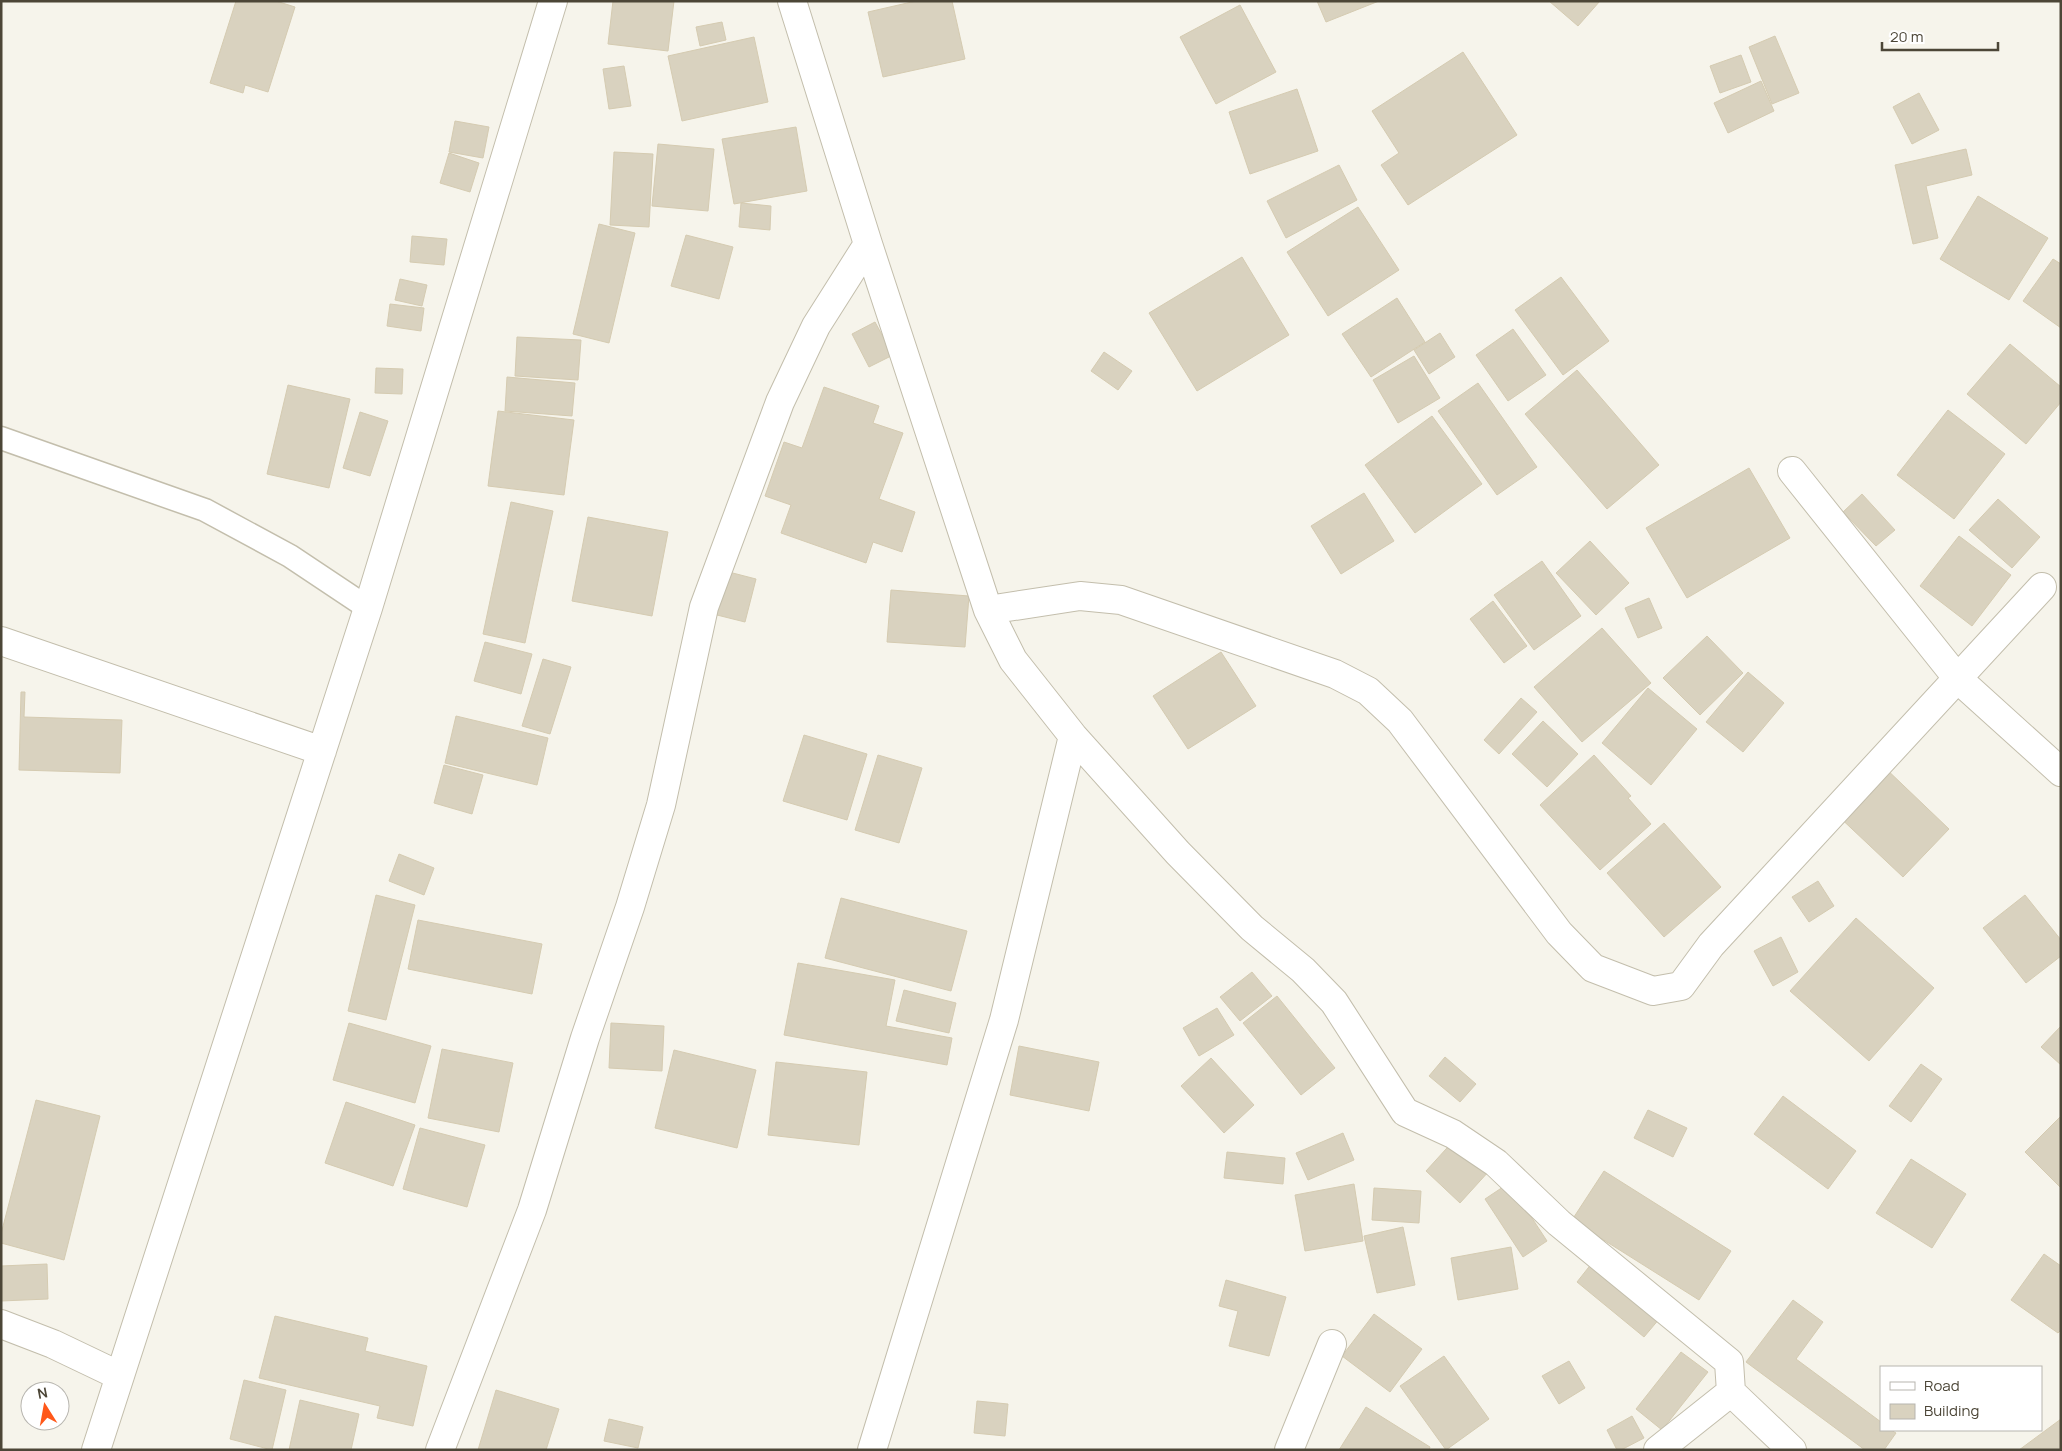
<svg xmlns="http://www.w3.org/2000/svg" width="2062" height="1451" font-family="Manrope,sans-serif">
<rect width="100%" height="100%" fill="#f6f4eb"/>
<path fill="#d9d2bf" stroke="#d5cbb1" d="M236 1H276L295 7 268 92 245 85 243 93 210 83Z
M613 1H674L668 51 608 44Z
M916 1H952L965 59 883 77 868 12Z
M1317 1H1379L1326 22Z
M1549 1H1600L1578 26Z
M1240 5 1276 72 1216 104 1180 37Z
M722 22 726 40 700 46 696 27Z
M1775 36 1799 93 1772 104 1749 47Z
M754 37 768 102 682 121 668 56Z
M1463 52 1517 135 1408 205 1381 165 1399 153 1372 111Z
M1741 55 1751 82 1720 93 1710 66Z
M624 66 631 106 609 109 603 69Z
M1761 81 1774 111 1728 133 1714 103Z
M1297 89 1318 151 1250 174 1229 112Z
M1919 93 1939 130 1912 144 1893 107Z
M455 121 489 127 483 158 449 152Z
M796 127 807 191 734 204 722 139Z
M658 144 714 149 708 211 652 206Z
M1966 149 1972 175 1926 186 1938 238 1913 244 1895 165Z
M614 152 653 154 649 227 610 225Z
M449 153 479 163 470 192 440 183Z
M1339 165 1357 200 1286 238 1267 201Z
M1978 196 2048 238 2009 300 1940 259Z
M741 203 771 206 770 230 739 227Z
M1358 207 1399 270 1328 316 1287 252Z
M599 224 635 233 609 343 573 334Z
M686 235 733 247 719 299 671 286Z
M412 236 447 239 444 265 410 262Z
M1242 257 1289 335 1197 391 1149 313Z
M2053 259 2061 264V328L2023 301Z
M1561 277 1609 341 1563 375 1515 310Z
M400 279 427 285 422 306 395 300Z
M1397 298 1425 342 1371 377 1342 334Z
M390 304 424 308 421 331 387 326Z
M875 322 893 355 869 367 852 334Z
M1513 329 1546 375 1508 401 1476 355Z
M1440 333 1455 357 1429 374 1414 350Z
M517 337 581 340 578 380 515 376Z
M2010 344 2061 387V402L2026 444 1967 394Z
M1104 352 1132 371 1118 390 1091 371Z
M1414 356 1440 398 1398 423 1373 380Z
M376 368 403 369 402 394 375 393Z
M1577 370 1659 465 1607 509 1525 414Z
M507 377 575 383 572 416 505 411Z
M1478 383 1537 467 1497 495 1438 411Z
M288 385 350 399 329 488 267 474Z
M824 387 879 406 873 423 903 433 879 499 915 512 902 552 873 542 866 563 781 533 791 505 765 496 784 442 802 448Z
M1948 410 2005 454 1954 519 1897 475Z
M498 411 574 420 564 495 488 486Z
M360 412 388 421 370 476 343 468Z
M1432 416 1482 484 1415 533 1365 465Z
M1749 468 1790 538 1687 598 1646 528Z
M1364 493 1394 541 1341 574 1311 526Z
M1862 494 1895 530 1876 546 1843 512Z
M1998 499 2040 537 2012 568 1969 530Z
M511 502 553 511 525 643 483 634Z
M588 517 668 532 652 616 572 601Z
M1959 536 2011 575 1972 626 1920 586Z
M1590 541 1629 583 1596 615 1556 573Z
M1542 561 1581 616 1534 650 1494 595Z
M725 571 756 579 745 622 713 614Z
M891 590 969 596 965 647 887 642Z
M1649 598 1662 628 1638 638 1625 608Z
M1493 601 1527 646 1504 663 1470 619Z
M1602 628 1651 683 1582 742 1534 687Z
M1707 636 1743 673 1700 715 1663 678Z
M485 642 532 654 521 694 474 681Z
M1221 652 1256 706 1188 749 1153 696Z
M543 659 571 667 550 734 522 726Z
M1748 672 1784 703 1743 752 1706 722Z
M1648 688 1697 729 1651 785 1602 743Z
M21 692H25L24 717 122 720 120 773 19 770Z
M1521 698 1537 712 1499 754 1484 740Z
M456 716 548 738 537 785 445 763Z
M1543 721 1578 754 1547 787 1512 754Z
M804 735 867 754 847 820 783 801Z
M878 755 922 768 899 843 855 830Z
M1594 755 1631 796 1628 798 1651 824 1600 870 1540 805Z
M1881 764 1949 829 1903 877 1834 812Z
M444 765 483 775 472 814 434 803Z
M1664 823 1721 887 1664 937 1607 873Z
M399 854 434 868 424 895 389 881Z
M1818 881 1834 906 1809 922 1792 897Z
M376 895 415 905 386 1020 348 1011Z
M2025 895 2061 940V956L2026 983 1983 928Z
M841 898 967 931 951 991 825 958Z
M1856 918 1934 988 1869 1061 1790 991Z
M418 920 542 944 532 994 408 969Z
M1781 937 1798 972 1773 986 1754 951Z
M798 963 895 980 886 1026 952 1038 947 1065 784 1035Z
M1252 972 1272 996 1240 1021 1220 997Z
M904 990 956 1003 949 1033 896 1021Z
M1277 996 1335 1068 1301 1095 1243 1023Z
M1217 1008 1234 1035 1199 1056 1183 1028Z
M349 1023 431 1046 415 1103 333 1080Z
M611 1023 664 1026 662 1071 609 1068Z
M2061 1026V1065L2041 1047Z
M1019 1046 1099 1062 1089 1111 1010 1095Z
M442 1049 513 1063 499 1132 428 1118Z
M674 1050 756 1070 737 1148 655 1128Z
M1445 1057 1476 1084 1460 1102 1429 1076Z
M1211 1058 1254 1105 1224 1133 1181 1086Z
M776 1062 867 1072 859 1145 768 1135Z
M1921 1064 1942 1079 1911 1122 1889 1106Z
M1783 1096 1856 1151 1828 1189 1754 1134Z
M36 1100 100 1116 64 1260 1 1243V1234Z
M346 1102 415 1125 393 1186 325 1163Z
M1648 1110 1687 1128 1673 1157 1634 1138Z
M2061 1116V1187H2060L2025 1152Z
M420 1128 485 1145 467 1207 403 1189Z
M1343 1133 1354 1160 1308 1180 1296 1153Z
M1456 1138 1490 1170 1460 1203 1426 1171Z
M1227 1152 1285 1158 1283 1184 1224 1178Z
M1911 1159 1966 1194 1932 1248 1876 1213Z
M1604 1171 1731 1251 1699 1300 1572 1220Z
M1509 1183 1547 1241 1523 1257 1485 1199Z
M1354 1184 1363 1241 1305 1251 1295 1195Z
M1374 1188 1421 1191 1419 1223 1372 1220Z
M1403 1227 1415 1285 1377 1293 1364 1236Z
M1511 1247 1518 1289 1458 1300 1451 1258Z
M2044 1254 2061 1266V1330L2058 1333 2011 1300Z
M1592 1263 1660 1318 1644 1337 1577 1282Z
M47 1264 48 1299 1 1301V1266Z
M1226 1280 1286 1297 1269 1356 1229 1346 1238 1311 1219 1306Z
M1793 1300 1823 1322 1796 1359 1881 1422V1430H1891L1896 1433 1884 1450H1865L1746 1362Z
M1374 1314 1422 1349 1390 1392 1342 1356Z
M275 1316 368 1338 365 1351 427 1366 413 1426 377 1418 380 1406 259 1378Z
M1681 1352 1708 1372 1662 1430 1636 1409Z
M1444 1356 1489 1419 1446 1450 1400 1386Z
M1569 1361 1585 1388 1559 1404 1542 1376Z
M244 1380 286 1390 272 1450 230 1439Z
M496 1390 559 1409 546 1450H478Z
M300 1400 359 1414 351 1450H289Z
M977 1401 1008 1404 1005 1436 974 1433Z
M1366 1407 1430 1447 1429 1450H1339Z
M1632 1416 1644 1438 1621 1450H1617L1607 1430Z
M609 1419 643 1427 638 1448 604 1441Z
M2061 1419V1450H2019Z"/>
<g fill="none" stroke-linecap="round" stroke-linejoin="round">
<defs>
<path id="lane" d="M1 438 205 510 290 556 368 608"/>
<path id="street" d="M792 1 868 244 988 610 1013 660 1073 736 1178 853 1252 928 1303 970 1334 1002 1405 1112 1453 1134 1496 1163 1559 1223 1729 1362 1731 1392 1792 1450
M1792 471 1958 679 2061 772
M988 610 1080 596 1121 600 1335 674 1368 691 1400 721 1559 933 1593 968 1653 991 1681 986 1711 945 2042 587
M1 641 322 751
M1 1324 53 1344 120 1376
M96 1450 368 608 553 1
M440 1450 532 1210 585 1038 630 907 661 805 704 607 780 402 816 326 868 244
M872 1450 1004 1020 1073 736
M1289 1450 1332 1344
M1658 1450 1731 1392"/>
</defs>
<use href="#lane" stroke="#c3beac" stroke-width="25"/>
<use href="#street" stroke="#c3beac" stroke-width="30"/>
<use href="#lane" stroke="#fff" stroke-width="22"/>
<use href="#street" stroke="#fff" stroke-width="28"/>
</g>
<rect width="2062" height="1451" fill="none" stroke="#4c4637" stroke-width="5"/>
<rect x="1880" y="1366" width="162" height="65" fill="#ffffff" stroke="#b7b5af"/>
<rect x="1890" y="1382" width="25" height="8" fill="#ffffff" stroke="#b7b5af"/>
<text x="1924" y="1391" font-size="15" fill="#4c4637">Road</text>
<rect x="1890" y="1404" width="25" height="15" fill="#d9d2bf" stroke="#b7b5af"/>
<text x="1924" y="1416" font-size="15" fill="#4c4637">Building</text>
<g transform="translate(45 1406) rotate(349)"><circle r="24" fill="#ffffff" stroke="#b7b5af"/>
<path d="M0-4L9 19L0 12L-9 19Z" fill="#ff5819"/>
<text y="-8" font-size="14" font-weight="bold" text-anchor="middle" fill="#4c4637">N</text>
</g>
<path d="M1882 42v8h116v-8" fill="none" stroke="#4c4637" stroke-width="2.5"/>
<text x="1890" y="42" font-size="15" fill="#4c4637" stroke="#ffffff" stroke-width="4" paint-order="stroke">20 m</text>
</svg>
